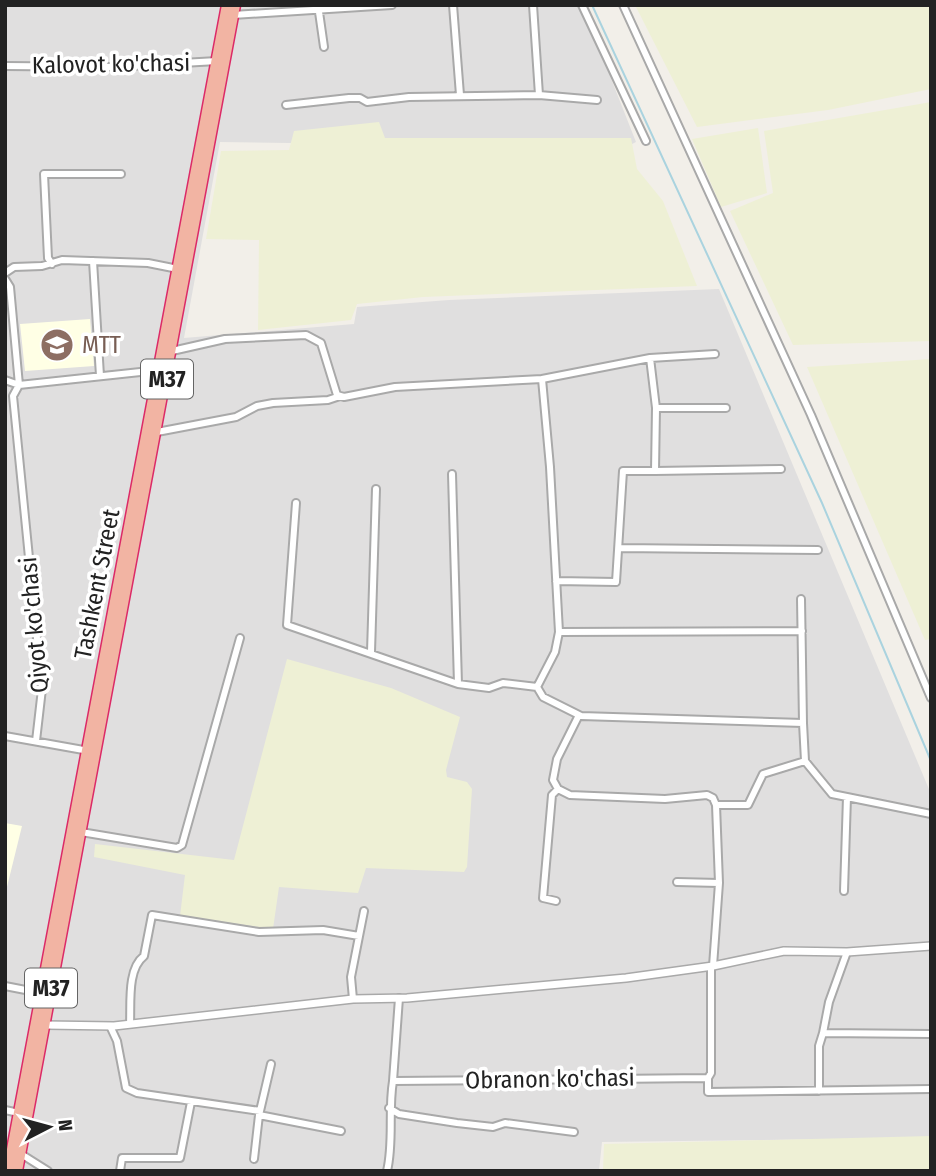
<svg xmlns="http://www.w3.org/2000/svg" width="936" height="1176" font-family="'Fira Sans Condensed',sans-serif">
<rect width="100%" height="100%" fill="#f2efe9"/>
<path fill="#e0dfdf" d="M5 5H582L636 142 624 148 220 142 184 338 354 324 357 307 449 300 719 289 931 794V1138L602 1142 599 1171H5Z"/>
<path fill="#ffffe5" d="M90 319 94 366 25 371 20 324Z
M5 823 22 826 5 895Z"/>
<path fill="#eef0d5" d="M635 5H931V89L828 110 697 127Z
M931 102V341L793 345 730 211 773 193 764 131Z
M379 122 385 138H631L637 169 663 201 697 286 423 297 357 304 351 320 258 330 259 240 206 239 221 151 289 150 294 131Z
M758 128 767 193 721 207 692 139Z
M931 359V639L925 640 807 367Z
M287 659 391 688 460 717 446 770 447 777 467 782 472 789 467 867 464 872 366 868 358 893 279 887 273 929 180 916 185 875 94 857 95 844 234 860Z
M931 1136V1171H603L604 1144Z"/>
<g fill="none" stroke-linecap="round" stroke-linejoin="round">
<path stroke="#aad3df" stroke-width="2" d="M592 5 822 503 931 761"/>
<defs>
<path id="minor" d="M453 5 460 95
M582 5 646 141
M623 5 811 415 931 698
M319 12 324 47
M233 15 392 5
M5 66 112 67 217 61
M539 95 597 100
M286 105 349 98H360L367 102 409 97 539 95 533 5
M93 261 100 376
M52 264 48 258 44 174H121
M5 273 14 267 42 266 62 260 148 263 178 269
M5 279 10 287 19 385 5 380
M172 351 225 339 306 335 321 343 337 395 344 397 395 387 542 379 550 467 559 632 555 652 537 687
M542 379 650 358 715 354
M656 408H726
M157 432 236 417 257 406 273 403 328 400 340 396
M655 471 781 469
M452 474 458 684 489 688 503 683 537 687
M296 503 287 625 458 684
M619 548 818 550
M556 581 616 582 623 471H655L656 408 650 358
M801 599 803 723
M559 632 802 631
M371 652 376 489
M537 687 543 697 581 716 803 723 805 761 763 774 748 805H716L719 883 713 966
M579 715 557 759 553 780 558 789 570 795 665 799 707 795 713 798 716 805
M5 736 89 751
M36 741 42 689 13 396 19 385 159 370
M805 761 832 794 847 797 844 891
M847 797 931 814
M81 832 177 848 182 845 240 638
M677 882 719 883
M556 901 543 898 552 795 558 789
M847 952 829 1002 823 1033 931 1034
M5 986 41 993
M399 998 393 1081 708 1078V1092L931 1089
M353 999 351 977 364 911
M130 1024C131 1003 127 969 144 956L152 915 259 932 323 930 359 936
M110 1026 117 1041 126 1088 137 1093 260 1111 271 1064
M708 1078 711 1073V966
M819 1091V1046L823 1033
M389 1108 399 1114 457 1123 493 1127 505 1123 574 1132
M5 1110 19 1113
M260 1111 259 1115 341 1131
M21 1154 48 1171
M254 1159 259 1115
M120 1171 122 1158H180L191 1102
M387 1171C394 1142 388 1111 393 1081"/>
<path id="tertiary" d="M45 1025 114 1026 353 999 407 998 626 978 713 966 784 951 847 952 931 946"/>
<path id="trunk" d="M8 1171 227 5
M17 1171 235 5"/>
</defs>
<use href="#minor" stroke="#a9a9a9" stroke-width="10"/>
<use href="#tertiary" stroke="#a9a9a9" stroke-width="10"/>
<use href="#trunk" stroke="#dc2a67" stroke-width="13"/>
<use href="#minor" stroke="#fff" stroke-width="6"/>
<use href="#tertiary" stroke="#fff" stroke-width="7"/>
<use href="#trunk" stroke="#f2b4a3" stroke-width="10"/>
</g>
<defs>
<symbol id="school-disc" viewBox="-11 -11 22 22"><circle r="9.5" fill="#8d6e63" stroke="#fff"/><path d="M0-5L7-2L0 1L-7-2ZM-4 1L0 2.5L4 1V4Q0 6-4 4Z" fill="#fff"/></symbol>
</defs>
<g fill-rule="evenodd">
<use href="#school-disc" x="38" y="326" width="38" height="38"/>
</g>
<g text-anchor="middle" stroke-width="7" stroke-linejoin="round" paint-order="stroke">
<g fill="#fff" stroke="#646464" stroke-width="2">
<rect x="141" y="359.5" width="52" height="39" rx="5"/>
<rect x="25" y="968.5" width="52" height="39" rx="5"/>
</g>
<g font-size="23" font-weight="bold" fill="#222">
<text x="167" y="387">M37</text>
<text x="51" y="996">M37</text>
</g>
<g font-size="24" fill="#222" stroke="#fff">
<text transform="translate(111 64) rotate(-1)" y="8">Kalovot ko'chasi</text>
<text transform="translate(97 584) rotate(-79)" y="8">Tashkent Street</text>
<text transform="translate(34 625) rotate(-95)" y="8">Qiyot ko'chasi</text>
<text transform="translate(550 1079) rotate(-1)" y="8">Obranon ko'chasi</text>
</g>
<g font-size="24" fill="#785e54" stroke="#fff" text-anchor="start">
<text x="82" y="353">MTT</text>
</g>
</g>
<rect width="936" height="1176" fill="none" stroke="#222222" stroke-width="14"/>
<g transform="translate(49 1127) rotate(84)" stroke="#ffffff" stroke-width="5" paint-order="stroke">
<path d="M0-5L12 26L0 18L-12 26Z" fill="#222222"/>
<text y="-10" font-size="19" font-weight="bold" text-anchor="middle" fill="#222222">N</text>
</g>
</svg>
